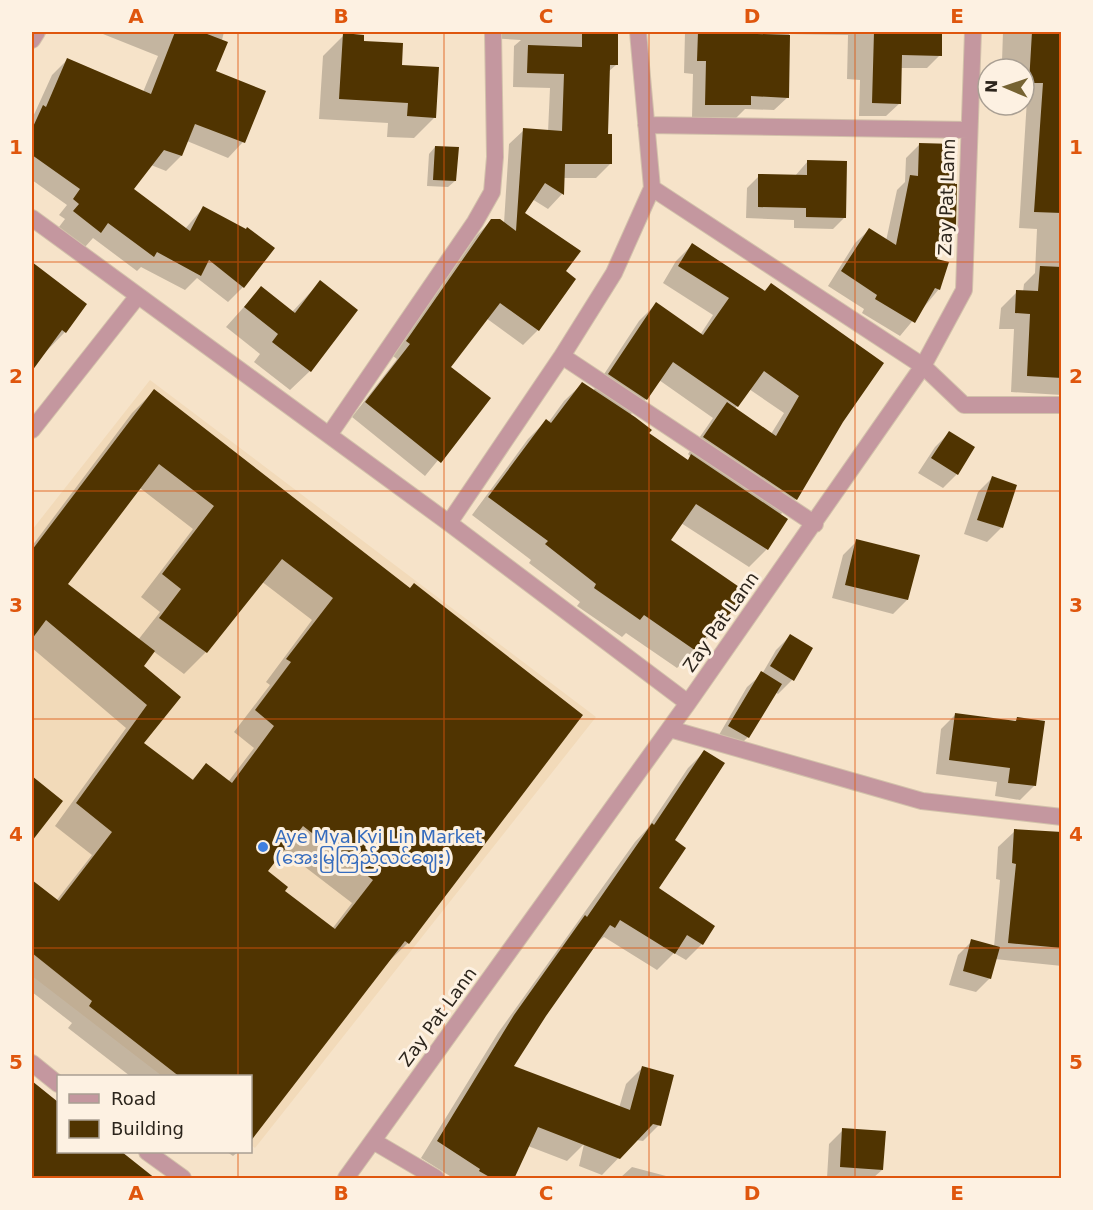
<svg xmlns="http://www.w3.org/2000/svg" width="1093" height="1210" font-family="'DejaVu Sans','Noto Sans Myanmar',sans-serif">
<rect width="100%" height="100%" fill="#f6e3c9"/>
<path fill="#f2dab9" d="M150 380 596 717 255 1148 251 1145 250 1076H162L32 976V530Z"/>
<path fill="#0003" fill-rule="evenodd" d="M98 32H224L214 72 264 91 243 142 228 158 187 141 181 156 166 171 151 165 132 190 185 229 203 208 243 287 228 302 197 278 185 290 141 267 137 271 93 238 85 247 59 227 65 219 59 215 67 205 32 180V119L52 75 67 60 143 92 158 56Z
M487 32H617L616 65 608 72 606 136 611 163 596 178H563L562 194 548 209 532 199 523 213 564 272 574 279 538 330 523 345 486 318 449 367 489 398 425 476 352 417 397 359 393 356 477 235 492 220 504 223 509 144 524 130 548 132 550 88 513 87 514 46 521 40 487 38Z
M685 32H936L940 55 927 68H900V103L886 116H859L860 80 847 79 848 35 789 34 788 97 774 110 745 109 736 118 692 117 693 74 684 73Z
M1003 32H1062V395L1011 392 1014 329H999L1001 308 1017 292H1023L1024 284 1035 273 1037 229 1019 228 1027 99H1024V69H1015V62L1002 61Z
M344 35 363 42 401 66 435 117 414 138 387 137 388 123 319 119 323 56Z
M920 144 939 289 900 336 862 313 864 309 828 286 855 243 869 230 886 241 897 190 905 182 906 158Z
M435 147 455 181 448 187 427 186 429 154Z
M808 161 845 217 833 229 794 228V220L746 218 747 188 759 176H795Z
M693 244 763 292 771 285 842 421 796 499 780 515 767 549 749 567 681 523 669 540 718 628 677 668 626 633 622 637 577 606 580 602 529 563 531 560 472 515 528 439 546 421 548 423 564 401 582 384 593 391 639 321 656 304 700 335 713 315 663 283 676 261ZM659 380 713 418 688 454 691 457 687 461 647 434 630 415 646 399ZM749 389 784 413 771 434 735 409Z
M32 264 85 304 65 332 32 366Z
M320 282 310 371 290 390 254 362 260 354 226 327 261 288 292 312Z
M154 391 410 589 408 943 386 964 250 1076H130L68 1028 72 1023 32 992V882L56 901 92 855 55 826 126 728 32 648V546L132 413ZM140 488 193 529 141 597 160 612 138 640 66 585ZM261 581 312 620 266 682 270 685 234 732 254 748 228 782 206 765 191 781 142 744 179 697 142 666 153 651 184 674 206 652ZM283 850 352 903 332 929 283 891 266 872Z
M949 433 957 474 943 488 918 473 935 447Z
M992 478 1015 486 1001 528 987 542 964 534 978 492Z
M857 541 907 600 893 614 832 598 843 555Z
M790 636 792 680 778 694 775 692 748 737 734 751 716 740 747 687 762 674 776 650Z
M955 715 1014 722 1017 719 1034 786 1020 800 995 796 997 782 936 774 941 729Z
M704 752 657 889 702 944 686 960 674 953 657 970 604 937 596 943 544 1015 512 1067 619 1108 626 1084 642 1068 659 1125 643 1141 636 1140 602 1175 579 1166 584 1144 567 1161 528 1146 512 1178H453L421 1158 498 1033 635 842 647 829 688 768Z
M32 779 61 801 32 839Z
M1015 831 1062 835V966L995 959 990 978 976 992 949 985 958 955 972 941 994 947 1000 880 996 879 998 847Z
M32 1083 58 1104V1152H119L154 1178H32Z
M843 1130 882 1170 873 1178H827L829 1144Z
M227 1152H238L233 1156Z
M632 1167 666 1176 665 1178H620Z"/>
<path fill="#503401" fill-rule="evenodd" d="M175 32H202L228 42 216 71 266 91 245 143 195 124 182 156 164 150 134 189 190 231 203 206 246 229 247 227 275 248 244 288 209 260 201 276 157 252 154 257 108 223 101 233 73 211 79 204 73 199 80 189 32 155V129L43 105 46 107 67 58 151 94Z
M582 32H618V65H610L608 134H612V164H565L564 195 545 183 525 213 581 251 566 271 576 279 539 331 500 303 451 367 491 398 441 463 365 402 410 344 406 341 491 219H500L516 231 523 128 562 131 564 74 527 73 528 45 582 47Z
M698 32 790 35 789 98 751 96V105H705L706 61H697Z
M874 32H942V56L902 55 901 104 872 103Z
M1032 32H1062V213L1034 212 1043 83H1029Z
M343 33 364 35V41L403 43 402 65 439 67 436 118 407 116 408 103 339 99Z
M919 143 955 144V184H957L956 225 937 259 949 262 940 290 935 288 915 323 875 299 877 295 841 271 869 228 896 245 910 175 918 176Z
M435 146 459 147 456 181 433 180Z
M807 160 847 161 846 218 806 217V208L758 207V174L807 175Z
M692 243 765 291 771 283 884 363 843 422 797 500 703 437 727 402 776 436 799 396 764 371 738 407 673 362 647 400 608 374 656 302 703 335 729 298 678 266Z
M32 262 87 304 66 333 62 330 32 371Z
M1040 266 1062 267V378L1027 376 1030 314 1015 313 1016 290 1038 291Z
M320 280 358 310 311 372 272 342 278 334 244 307 261 286 295 313Z
M582 382 635 417 652 430 649 433 688 460 691 454 788 519 768 550 696 504 671 540 745 591 720 629 714 625 696 651 644 615 640 620 594 588 596 584 545 544 548 541 488 497 546 419 551 423Z
M154 389 410 588 414 583 583 715 409 944 405 941 250 1142V1077H180L89 1006 92 1001 32 953V880L59 901 112 832 76 803 147 705 46 620 32 639V550ZM159 464 214 506 162 574 181 589 159 618 207 653 282 559 333 598 286 659 291 662 255 710 274 726 232 783 206 763 193 780 144 743 181 697 144 666 155 651 68 584ZM303 826 373 880 335 929 285 891 288 887 268 871Z
M949 431 975 447 958 475 931 458Z
M992 476 1017 485 1003 528 977 520Z
M856 539 920 555 908 600 845 585Z
M790 634 813 648 794 681 770 666Z
M761 671 782 684 749 738 728 726Z
M955 713 1016 721 1017 717 1045 721 1036 786 1008 783 1010 768 949 760Z
M704 750 725 763 675 840 686 848 659 888 715 926 703 945 687 935 675 954 620 920 615 928 610 925 546 1016 514 1066 630 1110 642 1066 674 1075 661 1126 653 1124 620 1159 538 1127 514 1179H493L479 1171 480 1169 437 1141 514 1015 585 915 587 917 652 823 654 825Z
M32 776 63 801 32 841Z
M1014 829 1062 832V948L1008 943 1016 864 1012 863Z
M971 939 1000 947 991 979 963 971Z
M32 1081 58 1102V1152H122L156 1179H32Z
M842 1128 886 1131 883 1170 840 1167Z"/>
<g fill="none" stroke-linecap="round" stroke-linejoin="round">
<defs>
<path id="minor" d="M646 125 969 130
M652 188 923 366 964 405H1062
M32 218 449 523 688 703
M562 356 815 524
M32 430 137 297
M329 435 475 222 492 192 495 157 493 32
M449 523 562 356 614 273 652 188 638 32
M670 729 922 801 1062 817
M32 1063 58 1084
M373 1141 436 1178
M147 1152 183 1178
M346 1178 688 703 923 366 964 290 973 32"/>
<path id="tertiary" d="M32 40 37 32"/>
</defs>
<use href="#minor" stroke="#d2c1aa" stroke-width="18"/>
<use href="#tertiary" stroke="#d2c1aa" stroke-width="18"/>
<use href="#minor" stroke="#c4979f" stroke-width="16"/>
<use href="#tertiary" stroke="#c4979f" stroke-width="16"/>
</g>
<path fill="none" stroke="#df560d" stroke-width="1.5" stroke-opacity="0.55" d="M238 32V1076M444 32V1178M649 32V1178M855 32V1178M32 262H1062M32 491H1062M32 719H1062M32 948H1062M238 1152V1178"/>
<circle fill="#3f7fe0" stroke="#fdf1e2" stroke-width="2" cx="263" cy="847" r="6"/>
<g text-anchor="middle" stroke-width="6" stroke-linejoin="round" paint-order="stroke">
<g font-size="18" fill="#2c251c" stroke="#fdf1e2">
<text transform="translate(947 197) rotate(-88)" y="6">Zay Pat Lann</text>
<text transform="translate(721 622) rotate(-55)" y="6">Zay Pat Lann</text>
<text transform="translate(438 1017) rotate(-54)" y="6">Zay Pat Lann</text>
</g>
<g font-size="18" fill="#366cbe" stroke="#fdf1e2" text-anchor="start">
<text x="275" y="843">Aye Mya Kyi Lin Market<tspan x="275" dy="21">(အေးမြကြည်လင်ဈေး)</tspan></text>
</g>
</g>
<rect width="1093" height="1210" fill="none" stroke="#fdf1e2" stroke-width="66"/>
<rect x="57" y="1075" width="195" height="78" fill="#fdf1e2" stroke="#a99f93" stroke-width="1.5"/>
<rect x="69" y="1094" width="30" height="9" fill="#c4979f" stroke="#a99f93" stroke-width="1.5"/>
<text x="111" y="1105" font-size="18" fill="#2c251c">Road</text>
<rect x="69" y="1120" width="30" height="18" fill="#503401" stroke="#a99f93" stroke-width="1.5"/>
<text x="111" y="1135" font-size="18" fill="#2c251c">Building</text>
<g transform="translate(1006 87) rotate(272)"><circle r="28" fill="#fdf1e2" stroke="#a99f93" stroke-width="1.5"/>
<path d="M0-4.5L10 22L0 15L-10 22Z" fill="#766332"/>
<text y="-9" font-size="16" font-weight="bold" text-anchor="middle" fill="#2c251c">N</text>
</g>
<rect x="33" y="33" width="1027" height="1144" fill="none" stroke="#df560d" stroke-width="2"/>
<g font-size="20" text-anchor="middle" font-weight="bold" fill="#df560d">
<text x="136" y="23">A</text>
<text x="341" y="23">B</text>
<text x="546" y="23">C</text>
<text x="752" y="23">D</text>
<text x="957" y="23">E</text>
<text x="16" y="154">1</text>
<text x="1076" y="154">1</text>
<text x="16" y="383">2</text>
<text x="1076" y="383">2</text>
<text x="16" y="612">3</text>
<text x="1076" y="612">3</text>
<text x="16" y="841">4</text>
<text x="1076" y="841">4</text>
<text x="16" y="1069">5</text>
<text x="1076" y="1069">5</text>
<text x="136" y="1200">A</text>
<text x="341" y="1200">B</text>
<text x="546" y="1200">C</text>
<text x="752" y="1200">D</text>
<text x="957" y="1200">E</text>
</g>
</svg>
